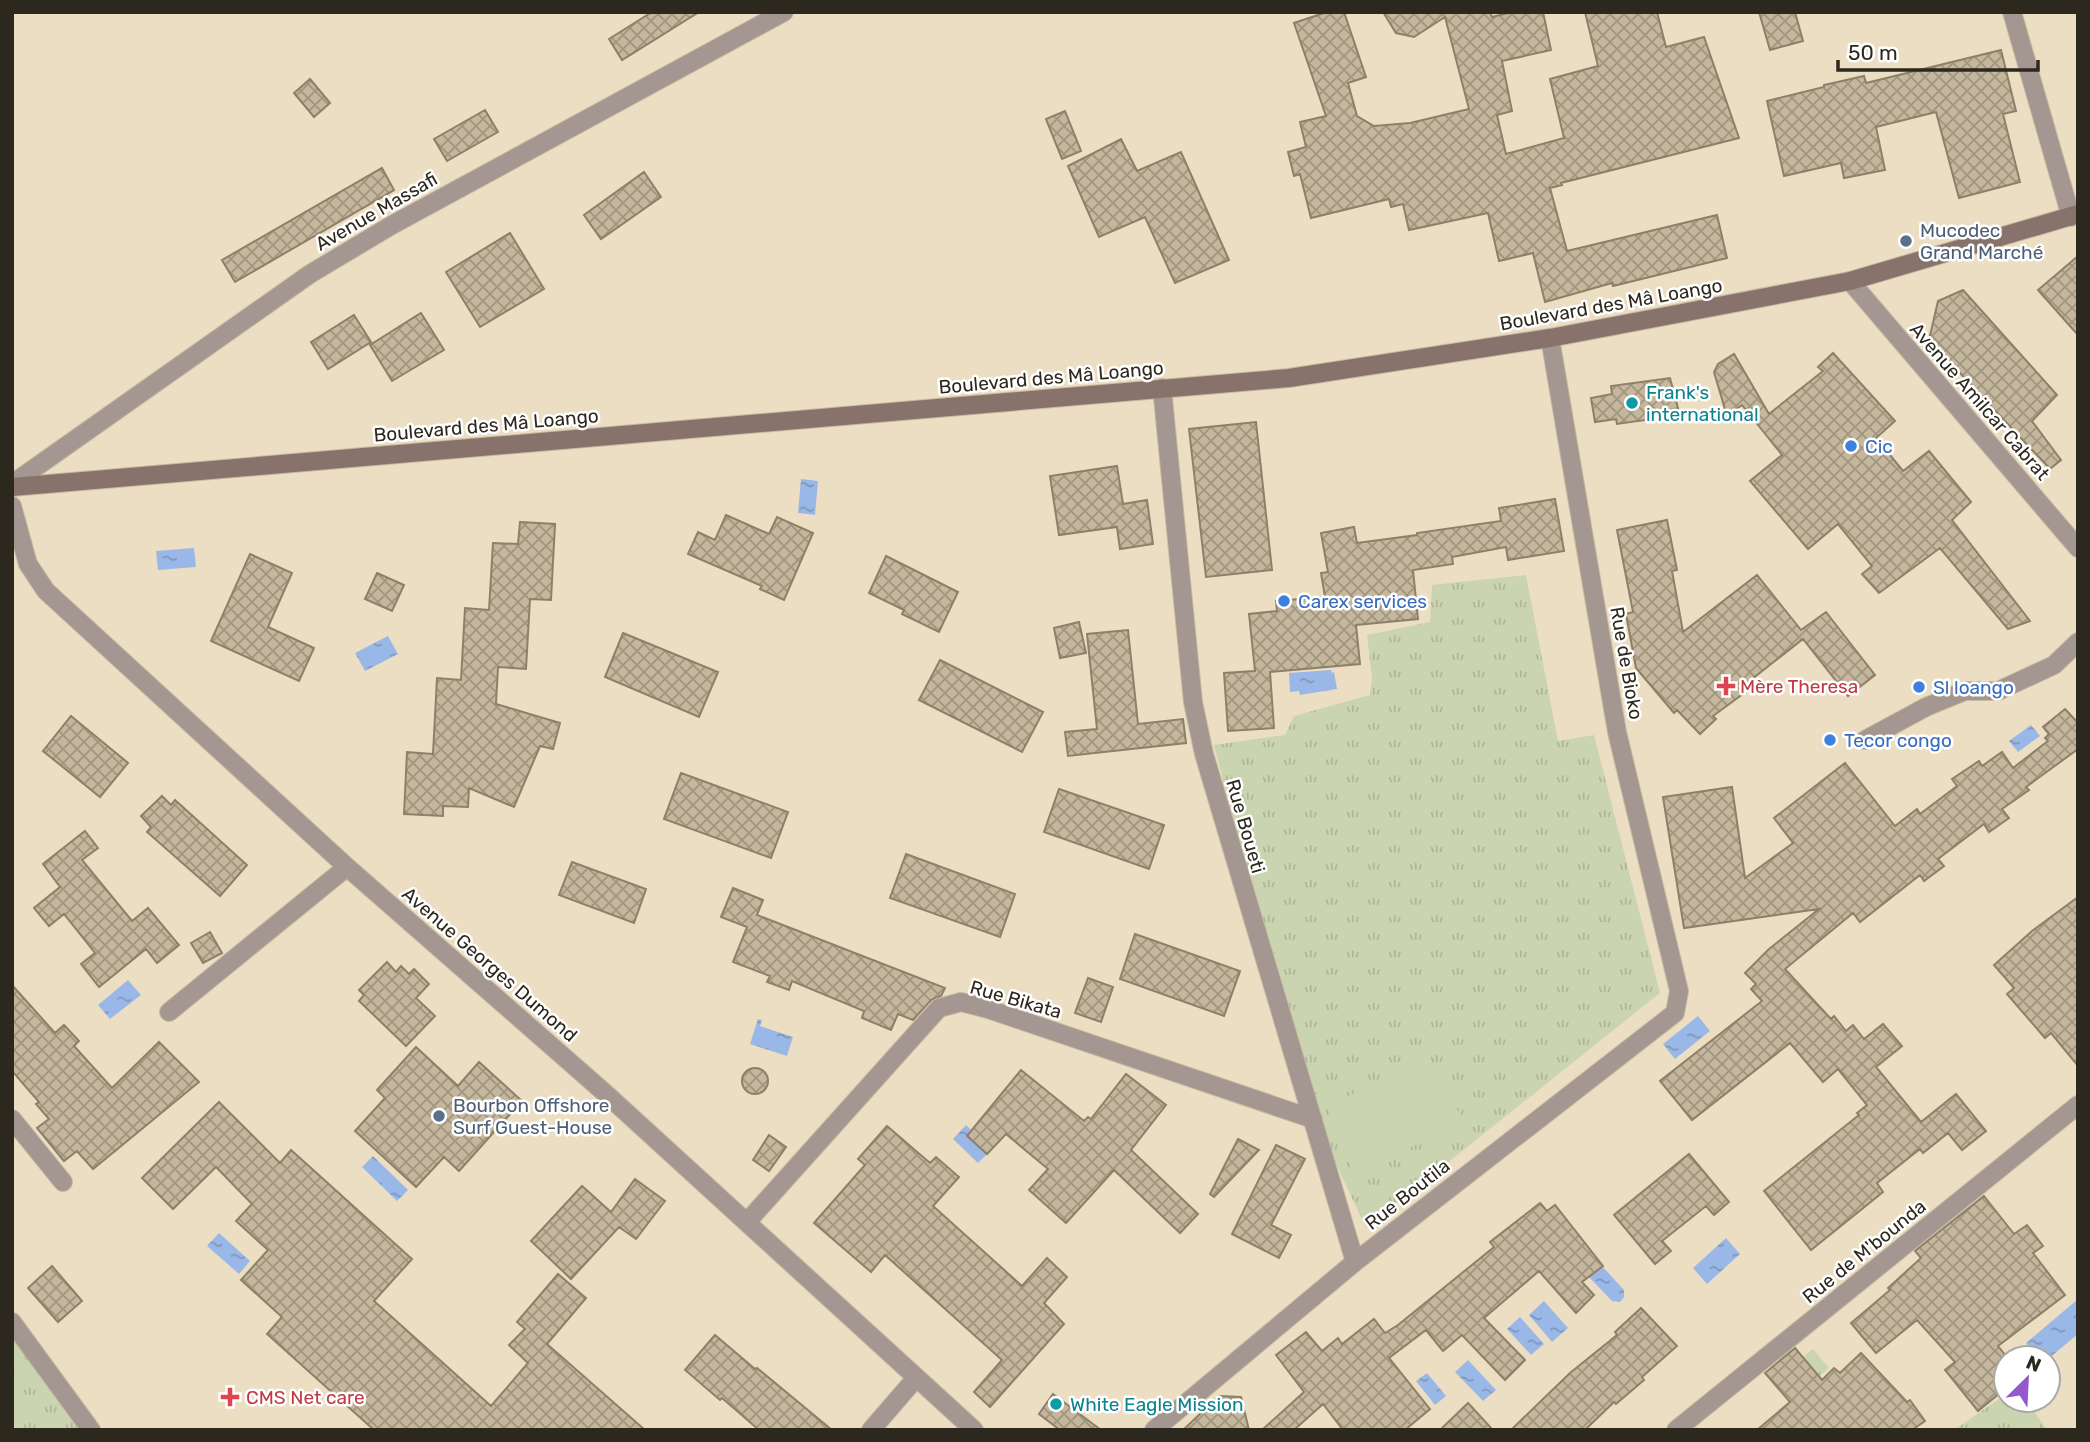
<svg xmlns="http://www.w3.org/2000/svg" width="2090" height="1442" font-family="Rubik,sans-serif">
<defs>
<pattern id="grass-tufts" width="24" height="20" patternUnits="userSpaceOnUse" patternTransform="scale(1.75)"><rect width="24" height="20" fill="#cbd4b0"/><path d="M3 7l-1-3M5 7V3M7 7l1-3M15 17l-1-3M17 17v-4M19 17l1-3" fill="none" stroke="#afb697"/></pattern>
<pattern id="water-ripples" width="26" height="14" patternUnits="userSpaceOnUse" patternTransform="scale(1.75)"><rect width="26" height="14" fill="#9ab8e7"/><path d="M2 4q2-2 4 0t4 0M15 11q2-2 4 0t4 0" fill="none" stroke="#7e96bb"/></pattern>
<pattern id="building-cross-hatch" width="8" height="8" patternUnits="userSpaceOnUse" patternTransform="scale(1.75)"><rect width="8" height="8" fill="#c5b79d"/><path d="M0 0l8 8M0 8l8-8" fill="none" stroke="#a0957f"/></pattern>
</defs>
<rect width="100%" height="100%" fill="#ecdec2"/>
<path fill="url(#grass-tufts)" d="M1526 575 1558 741 1594 735 1660 993 1366 1228 1307 1102 1214 745 1285 735 1294 716 1370 695 1372 677 1367 635 1430 622 1432 585Z
M12 1322 84 1430H12Z
M1813 1349 1829 1368 1805 1388 1789 1368Z
M2006 1394V1400H2026L2047 1430H1954Z"/>
<path fill="#cbd4b0" d="M1439 1062 1464 1127 1352 1169 1327 1104Z"/>
<path fill="url(#water-ripples)" d="M801 479 818 481 815 515 798 513Z
M194 548 196 567 158 570 156 551Z
M388 636 398 654 365 671 355 653Z
M1331 670 1332 673 1334 672 1337 689 1300 695 1299 691 1290 692 1289 673Z
M2031 725 2040 736 2018 752 2009 741Z
M128 980 141 995 110 1019 98 1005Z
M1698 1016 1710 1031 1675 1059 1663 1044Z
M758 1019 762 1020 760 1026 793 1037 787 1056 750 1044Z
M966 1125 991 1150 978 1163 953 1139Z
M373 1156 408 1190 397 1201 362 1167Z
M219 1233 250 1261 239 1274 207 1246Z
M1726 1238 1740 1254 1707 1284 1693 1268Z
M1602 1266 1624 1290V1297L1620 1302 1612 1301 1589 1277Z
M2078 1299V1334L2048 1359 2038 1358 2026 1343Z
M1544 1301 1568 1328 1552 1342 1529 1315Z
M1520 1317 1544 1344 1531 1355 1507 1329Z
M1468 1360 1496 1390 1483 1401 1455 1372Z
M1427 1373 1446 1396 1435 1405 1416 1381Z"/>
<path fill="url(#building-cross-hatch)" stroke="#8d8067" stroke-width="2" d="M652 12H699L622 60 609 39Z
M1327 12H1344L1366 77 1348 83 1357 116 1374 126 1410 123 1469 109 1445 17 1414 37 1396 33 1383 12H1490L1492 17 1512 12H1543L1551 50 1502 61 1512 111 1497 115 1506 154 1564 138 1550 79 1598 66 1585 12H1657L1666 47 1704 37 1739 138 1561 183 1562 185 1550 188 1567 251 1717 215 1727 258 1613 286 1612 283 1545 302 1533 253 1499 261 1488 213 1409 230 1403 204 1391 207 1389 199 1311 218 1300 174 1294 176 1288 152 1306 147 1300 122 1326 116 1294 23Z
M1759 12H1795L1803 41 1770 50Z
M2001 50 2016 111 2003 114 2020 182 1959 198 1936 112 1876 127 1885 170 1844 178 1841 163 1784 176 1767 101 1824 87V85L1864 76 1866 83Z
M310 79 330 103 314 117 294 93Z
M485 110 498 132 447 161 434 139Z
M1065 111 1081 151 1062 159 1046 119Z
M1121 139 1137 171 1181 152 1229 260 1175 283 1145 217 1099 237 1068 166Z
M382 168 394 190 235 282 222 260Z
M644 172 661 197 601 239 584 215Z
M510 233 544 289 480 327 446 272Z
M2078 256V335L2038 290Z
M1963 290 2057 395 2032 421 2061 460 2050 469 1929 340 1938 301Z
M421 313 444 350 392 381 370 345Z
M354 315 371 342 328 369 311 342Z
M1833 353 1895 421 1876 438 1903 471 1929 451 1971 502 1952 520 2030 621 2008 629 1940 548 1879 593 1862 574 1872 566 1838 524 1808 549 1750 481 1782 455 1742 405 1727 416 1714 372 1718 364 1734 354 1769 414 1823 371 1818 367Z
M1670 378 1678 408 1652 415 1653 419 1617 424 1616 419 1595 422 1591 398 1612 394 1611 386Z
M1256 422 1272 570 1206 577 1189 429Z
M1117 466 1123 504 1147 500 1153 544 1120 549 1117 527 1059 535 1050 476Z
M1555 499 1564 551 1508 560 1506 547 1452 557 1453 564 1413 570 1418 619 1356 625 1360 664 1270 672 1274 728 1228 731 1224 673 1255 671 1249 614 1277 611 1276 601 1325 597 1321 573 1328 572 1321 533 1354 527 1357 543 1417 535V533L1501 521 1499 508Z
M726 515 769 534 777 517 813 533 784 600 760 589 762 586 688 554 698 532 715 540Z
M1667 520 1677 570 1672 571 1683 632 1757 575 1801 630 1826 612 1875 675 1848 696 1803 639 1747 683 1751 688 1713 716 1716 719 1700 734 1677 710 1674 713 1636 668 1626 614 1633 612 1617 530Z
M520 522 555 524 551 600 530 599 526 669 498 667 496 704 560 723 553 749 540 746 514 807 469 788 468 807 443 806V816L404 814 407 752 433 754 437 678 461 680 465 608 489 610 493 543 518 544Z
M250 554 292 573 268 627 314 648 299 681 211 641Z
M886 556 958 592 939 632 902 614 904 610 869 593Z
M377 573 404 585 392 611 365 599Z
M1079 622 1086 653 1060 658 1054 628Z
M1128 630 1138 724 1183 719 1186 743 1068 756 1065 732 1097 729 1087 634Z
M623 633 718 672 699 717 605 677Z
M940 660 1043 712 1022 752 919 700Z
M2065 709 2078 723V749L2026 787 2029 790 2002 809 2009 818 1989 832 1984 824 1938 859 1944 866 1924 881 1920 875 1860 922 1853 913 1785 969 1831 1019 1834 1016 1846 1031 1853 1025 1864 1039 1883 1024 1902 1046 1876 1067 1921 1122 1956 1094 1986 1131 1962 1150 1948 1133 1923 1153 1920 1149 1877 1183 1883 1192 1811 1250 1764 1191 1859 1115 1857 1113 1867 1105 1838 1069 1823 1082 1790 1043 1692 1120 1660 1081 1762 1001 1751 989 1756 984 1745 973 1769 949 1819 909 1684 928 1663 797 1732 787 1745 878 1793 843 1774 818 1845 763 1895 826 1917 809 1920 814 1957 786 1952 779 1979 761 1982 766 2002 752 2013 768 2048 741 2045 738 2049 734 2043 727Z
M71 716 128 763 100 797 43 751Z
M681 773 788 812 771 858 664 819Z
M1059 789 1164 825 1149 869 1044 832Z
M162 796 171 805 175 800 247 865 220 896 147 832 151 827 141 816Z
M85 831 98 848 82 860 132 921 148 908 179 945 157 963 146 949 99 987 81 964 95 953 64 914 49 926 34 908 60 887 43 864Z
M906 854 1015 894 1000 937 890 898Z
M572 862 646 889 634 923 559 895Z
M733 888 763 900 757 915 945 988 941 996 931 1000 913 1020 898 1014 891 1030 862 1018 864 1011 792 981 789 990 767 982 770 976 733 962 747 927 721 917Z
M2078 897V1066L2051 1033 2045 1038 2007 994 2014 988 1994 965 2032 931Z
M210 932 222 953 203 963 191 943Z
M1135 934 1240 971 1224 1016 1120 979Z
M387 962 396 972 401 966 409 974 414 969 429 984 416 998 435 1016 406 1046 359 1001 364 995 359 990Z
M1088 978 1113 987 1101 1022 1075 1013Z
M12 985 55 1033 64 1025 79 1041 74 1046 112 1088 159 1042 199 1082 93 1169 77 1151 64 1161 37 1128 49 1119 36 1104 39 1102 12 1071Z
M416 1047 458 1086 479 1062 522 1101 459 1171 444 1157 416 1187 355 1131 385 1098 377 1090Z
M742 1081a13 13 0 1 1 26 0a13 13 0 1 1-26 0Z
M1021 1070 1084 1121 1088 1117 1091 1119 1126 1074 1166 1105 1131 1150 1198 1214 1180 1233 1114 1170 1066 1223 1029 1190 1048 1169 1006 1134 987 1154 967 1136Z
M219 1102 280 1163 291 1150 412 1259 374 1301 491 1406 528 1363 509 1345 525 1329 517 1322 558 1274 586 1298 547 1344 645 1430H374L267 1334 282 1317 241 1280 268 1250 236 1221 252 1204 216 1167 173 1209 142 1178Z
M887 1126 930 1163 936 1157 959 1177 933 1206 1022 1286 1047 1258 1067 1277 1044 1303 1064 1324 990 1407 974 1392 1002 1360 885 1255 871 1272 814 1223 865 1165 858 1159Z
M769 1135 786 1147 769 1171 753 1160Z
M1238 1139 1259 1150 1214 1197 1210 1194Z
M1276 1145 1305 1159 1271 1225 1291 1235 1279 1258 1232 1234Z
M1689 1154 1729 1202 1714 1215 1706 1206 1662 1241 1671 1251 1655 1264 1614 1215Z
M635 1179 665 1201 636 1239 619 1227 571 1279 531 1241 582 1186 611 1212Z
M1984 1196 2014 1234 2027 1225 2043 1246 2033 1253 2065 1295 1998 1346 2006 1356V1388L1978 1411 1945 1370 1955 1362 1917 1320 1876 1353 1851 1323 1890 1290 1888 1288 1921 1258 1915 1251Z
M1540 1203 1547 1211 1555 1205 1603 1266 1582 1282 1594 1295 1576 1313 1539 1271 1484 1318 1525 1360 1505 1380 1462 1335 1443 1351 1426 1330 1389 1358 1430 1409 1405 1430H1343L1323 1404 1294 1430H1262L1304 1392 1276 1355 1306 1332 1322 1351 1338 1338 1342 1344 1374 1319 1385 1333 1398 1325 1494 1247 1490 1242Z
M52 1266 82 1301 58 1322 28 1288Z
M1641 1308 1677 1346 1642 1377 1644 1380 1616 1404 1614 1402 1585 1430H1511L1570 1373 1617 1335 1615 1332Z
M715 1335 755 1369 757 1368 832 1430H759L722 1398 720 1400 685 1370Z
M1795 1348 1822 1380 1834 1368 1840 1373 1861 1353 1907 1402 1910 1400 1925 1421 1912 1430H1757L1790 1402 1765 1373Z
M1053 1394 1101 1430H1060L1039 1414Z
M1219 1396 1241 1397 1249 1430H1183Z
M1468 1403 1493 1430H1440Z"/>
<g fill="none" stroke-linecap="round" stroke-linejoin="round">
<defs>
<path id="street" d="M2012 12 2071 217
M1850 281 2078 548
M1162 388 1193 702 1204 754 1355 1262
M12 484 310 274 392 225 784 12
M12 506 28 564 46 591 347 867 605 1093 974 1430
M1865 740 1926 707 1965 691H1998L2054 665 2078 642
M169 1012 347 867
M12 1119 63 1182
M747 1222 939 1008 961 1002 988 1009 1313 1119
M12 1322 91 1430
M871 1430 916 1378
M1154 1430 1355 1262 1675 1013 1679 991 1617 732 1550 338
M1676 1430 2078 1105"/>
<path id="secondary" d="M12 487 1289 378 1550 338 1850 281 2078 214"/>
</defs>
<use href="#street" stroke="#c6baa1" stroke-width="20"/>
<use href="#secondary" stroke="#c6baa1" stroke-width="20"/>
<use href="#street" stroke="#a49691" stroke-width="18"/>
<use href="#secondary" stroke="#87736c" stroke-width="18"/>
</g>
<g fill="#5c6f8a" stroke="#fff" stroke-width="2.5">
<circle cx="1906" cy="241" r="7"/>
<circle cx="439" cy="1116" r="7"/>
</g>
<g fill="#0f9aa8" stroke="#fff" stroke-width="2.5">
<circle cx="1632" cy="403" r="7"/>
<circle cx="1056" cy="1404" r="7"/>
</g>
<g fill="#3f7fe0" stroke="#fff" stroke-width="2.5">
<circle cx="1851" cy="446" r="7"/>
<circle cx="1284" cy="601" r="7"/>
<circle cx="1919" cy="687" r="7"/>
<circle cx="1830" cy="740" r="7"/>
</g>
<g fill="#e0444e" stroke="#fff" stroke-width="2.5">
<path d="M1722.5 675.5h7v7h7v7h-7v7h-7v-7h-7v-7h7z"/>
<path d="M226.5 1386.5h7v7h7v7h-7v7h-7v-7h-7v-7h7z"/>
</g>
<g text-anchor="middle" stroke-width="5" stroke-linejoin="round" paint-order="stroke">
<g font-size="19" fill="#2d281d" stroke="#fff">
<text transform="translate(376 211) rotate(-30)" y="7">Avenue Massafi</text>
<text transform="translate(1611 304) rotate(-10)" y="7">Boulevard des Mâ Loango</text>
<text transform="translate(1051 377) rotate(-5)" y="7">Boulevard des Mâ Loango</text>
<text transform="translate(1980 401) rotate(49)" y="7">Avenue Amilcar Cabrat</text>
<text transform="translate(486 425) rotate(-5)" y="7">Boulevard des Mâ Loango</text>
<text transform="translate(1627 663) rotate(80)" y="7">Rue de Bioko</text>
<text transform="translate(1246 826) rotate(74)" y="7">Rue Boueti</text>
<text transform="translate(490 964) rotate(41)" y="7">Avenue Georges Dumond</text>
<text transform="translate(1016 999) rotate(16)" y="7">Rue Bikata</text>
<text transform="translate(1407 1194) rotate(-38)" y="7">Rue Boutila</text>
<text transform="translate(1864 1251) rotate(-39)" y="7">Rue de M'bounda</text>
</g>
<g font-size="19" fill="#4e5e75" stroke="#fff" text-anchor="start">
<text x="1920" y="237">Mucodec<tspan x="1920" dy="22">Grand Marché</tspan></text>
<text x="453" y="1112">Bourbon Offshore<tspan x="453" dy="22">Surf Guest-House</tspan></text>
</g>
<g font-size="19" fill="#0d838f" stroke="#fff" text-anchor="start">
<text x="1646" y="399">Frank's<tspan x="1646" dy="22">international</tspan></text>
<text x="1070" y="1411">White Eagle Mission</text>
</g>
<g font-size="19" fill="#366cbe" stroke="#fff" text-anchor="start">
<text x="1865" y="453">Cic</text>
<text x="1298" y="608">Carex services</text>
<text x="1933" y="694">Sl loango</text>
<text x="1844" y="747">Tecor congo</text>
</g>
<g font-size="19" fill="#be3a42" stroke="#fff" text-anchor="start">
<text x="1740" y="693">Mère Theresa</text>
<text x="246" y="1404">CMS Net care</text>
</g>
</g>
<rect width="2090" height="1442" fill="none" stroke="#2d281d" stroke-width="28"/>
<g transform="translate(2027 1379) rotate(24)"><circle r="33" fill="#ffffff" stroke="#aba9a5" stroke-width="2"/>
<path d="M0-5L12 26L0 18L-12 26Z" fill="#9357ce"/>
<text y="-10" font-size="19" font-weight="bold" text-anchor="middle" fill="#2d281d">N</text>
</g>
<path d="M1838 60v10h200v-10" fill="none" stroke="#2d281d" stroke-width="3.5"/>
<text x="1848" y="60" font-size="21" fill="#2d281d" stroke="#ffffff" stroke-width="5" paint-order="stroke">50 m</text>
</svg>
